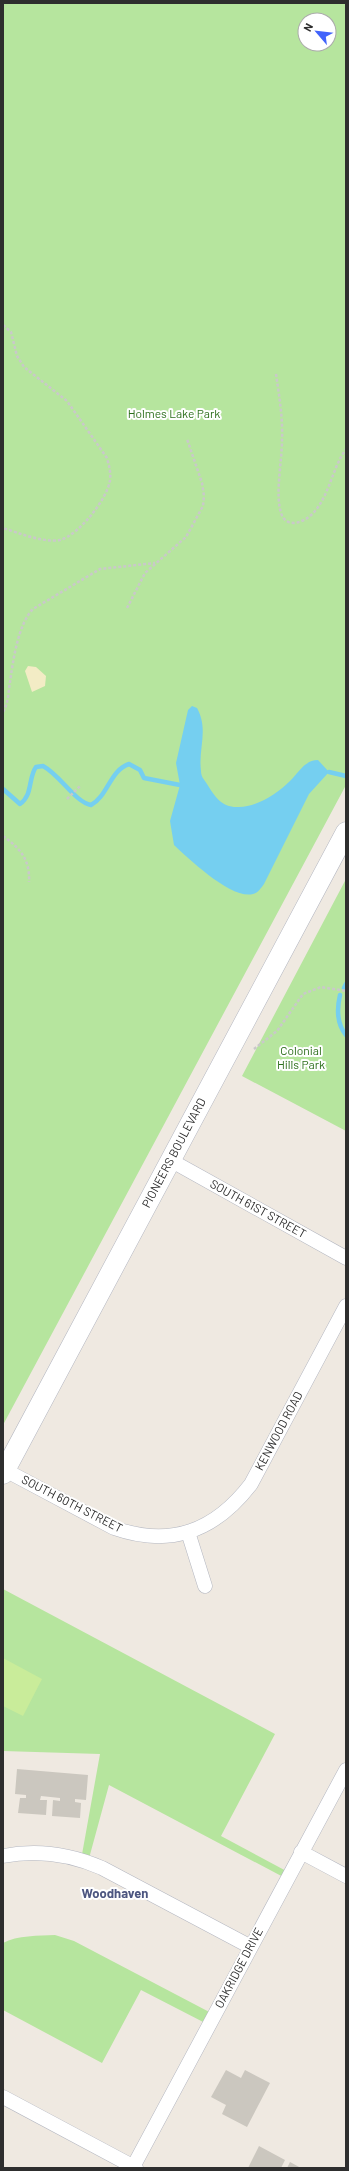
<svg xmlns="http://www.w3.org/2000/svg" width="349" height="2171" font-family="Barlow,sans-serif">
<rect width="100%" height="100%" fill="#efe9e1"/>
<path fill="#b6e59e" fill-rule="evenodd" d="M3 3H346V785L3 1425ZM305 20H329V44H305Z
M346 879V1131L242 1076Z
M3 1589 275 1734 221 1836 290 1873 287 1879 109 1785 88 1862 81 1860 100 1754 3 1751Z
M55 1935 74 1941 215 2015 209 2025 141 1990 102 2063 3 2010V1943C17 1935 39 1936 55 1935Z"/>
<path fill="#f3ecc5" d="M28 666 36 667 46 676 45 686 32 692 25 671Z"/>
<path fill="#c9ec9a" d="M3 1658 42 1679 23 1716 3 1706Z"/>
<path fill="#75cff0" d="M192 706 197 708C209 730 198 748 201 771 201 777 204 779 207 784 215 797 222 808 239 807 257 807 278 793 290 781 299 772 305 760 318 760L329 772 309 794 264 884C261 888 258 893 253 894 232 900 189 859 174 845L170 821 180 785 176 763 188 710Z"/>
<g fill="none" stroke-linecap="round" stroke-linejoin="round">
<path stroke="#75cff0" stroke-width="4.5" d="M329 772 346 776
M3 789 20 804C33 795 28 778 36 767L43 766C60 775 75 802 91 805 108 796 110 770 129 764L140 770 144 778 180 785
M344 988 346 984
M340 995C337 1008 336 1023 346 1035"/>
</g>
<path fill="#cbc7bf" d="M17 1769 88 1775 86 1800 75 1799V1802L81 1803 80 1818 52 1816 53 1800 60 1801V1798L41 1796 40 1800H47L46 1815 18 1813 20 1798H26V1795L15 1794Z
M226 2070 241 2078 245 2070 270 2083 247 2127 222 2114 226 2105 211 2097Z
M259 2146 285 2160 281 2168H248Z
M290 2162 301 2168H287Z"/>
<g fill="none" stroke-linecap="round" stroke-linejoin="round">
<defs>
<path id="street" d="M170 1160 346 1258
M5 1470 114 1528C171 1548 215 1531 251 1484L346 1306
M188 1532 205 1586
M301 1852 346 1876
M3 1856C38 1849 70 1854 102 1868L251 1947
M3 2097 136 2168
M133 2167 346 1770"/>
<path id="secondary" d="M3 1474 346 832"/>
</defs>
<use href="#street" stroke="#b4b7c1" stroke-width="15"/>
<use href="#secondary" stroke="#b4b7c1" stroke-width="21"/>
<path stroke="#c9c9c9" stroke-width="2.5" stroke-dasharray="3 2" stroke-linecap="butt" d="M3 325 11 332 17 356 24 367 67 401 107 458C109 466 111 472 110 480 108 498 79 535 60 540 43 543 19 533 3 528
M276 374C279 395 283 418 282 440 282 461 275 494 281 513 287 531 307 521 315 511 330 493 332 469 346 449
M127 608 145 573 186 537 203 506 204 496 202 483 187 439
M3 712C9 702 8 692 10 682 13 661 18 624 33 609L100 569 155 563
M67 799 80 786
M3 836C21 849 30 860 29 882
M254 1049 277 1031 303 994 321 987 346 991"/>
<use href="#street" stroke="#fff" stroke-width="14"/>
<use href="#secondary" stroke="#fff" stroke-width="20"/>
</g>
<g text-anchor="middle" stroke-width="4" stroke-linejoin="round" paint-order="stroke">
<g font-size="12" fill="#2c6e1b" stroke="#fff">
<text x="174" y="418">Holmes Lake Park</text>
<text x="301" y="1055">Colonial<tspan x="301" dy="14">Hills Park</tspan></text>
</g>
<g font-size="12" fill="#2e2e2e" stroke="#fff">
<text transform="translate(174 1153) rotate(-62)" y="4">PIONEERS BOULEVARD</text>
<text transform="translate(258 1209) rotate(29)" y="4">SOUTH 61ST STREET</text>
<text transform="translate(279 1431) rotate(-62)" y="4">KENWOOD ROAD</text>
<text transform="translate(72 1504) rotate(27)" y="4">SOUTH 60TH STREET</text>
<text transform="translate(239 1968) rotate(-62)" y="4">OAKRIDGE DRIVE</text>
</g>
<g font-size="13" font-weight="bold" fill="#4d5680" stroke="#fff">
<text x="115" y="1898">Woodhaven</text>
</g>
</g>
<rect width="349" height="2171" fill="none" stroke="#2e2e2e" stroke-width="8"/>
<g transform="translate(317 32) rotate(298)"><circle r="19" fill="#ffffff" stroke="#ababab"/>
<path d="M0-3L7 15L0 10L-7 15Z" fill="#4264fb"/>
<text y="-6" font-size="11" font-weight="bold" text-anchor="middle" fill="#2e2e2e">N</text>
</g>
</svg>
